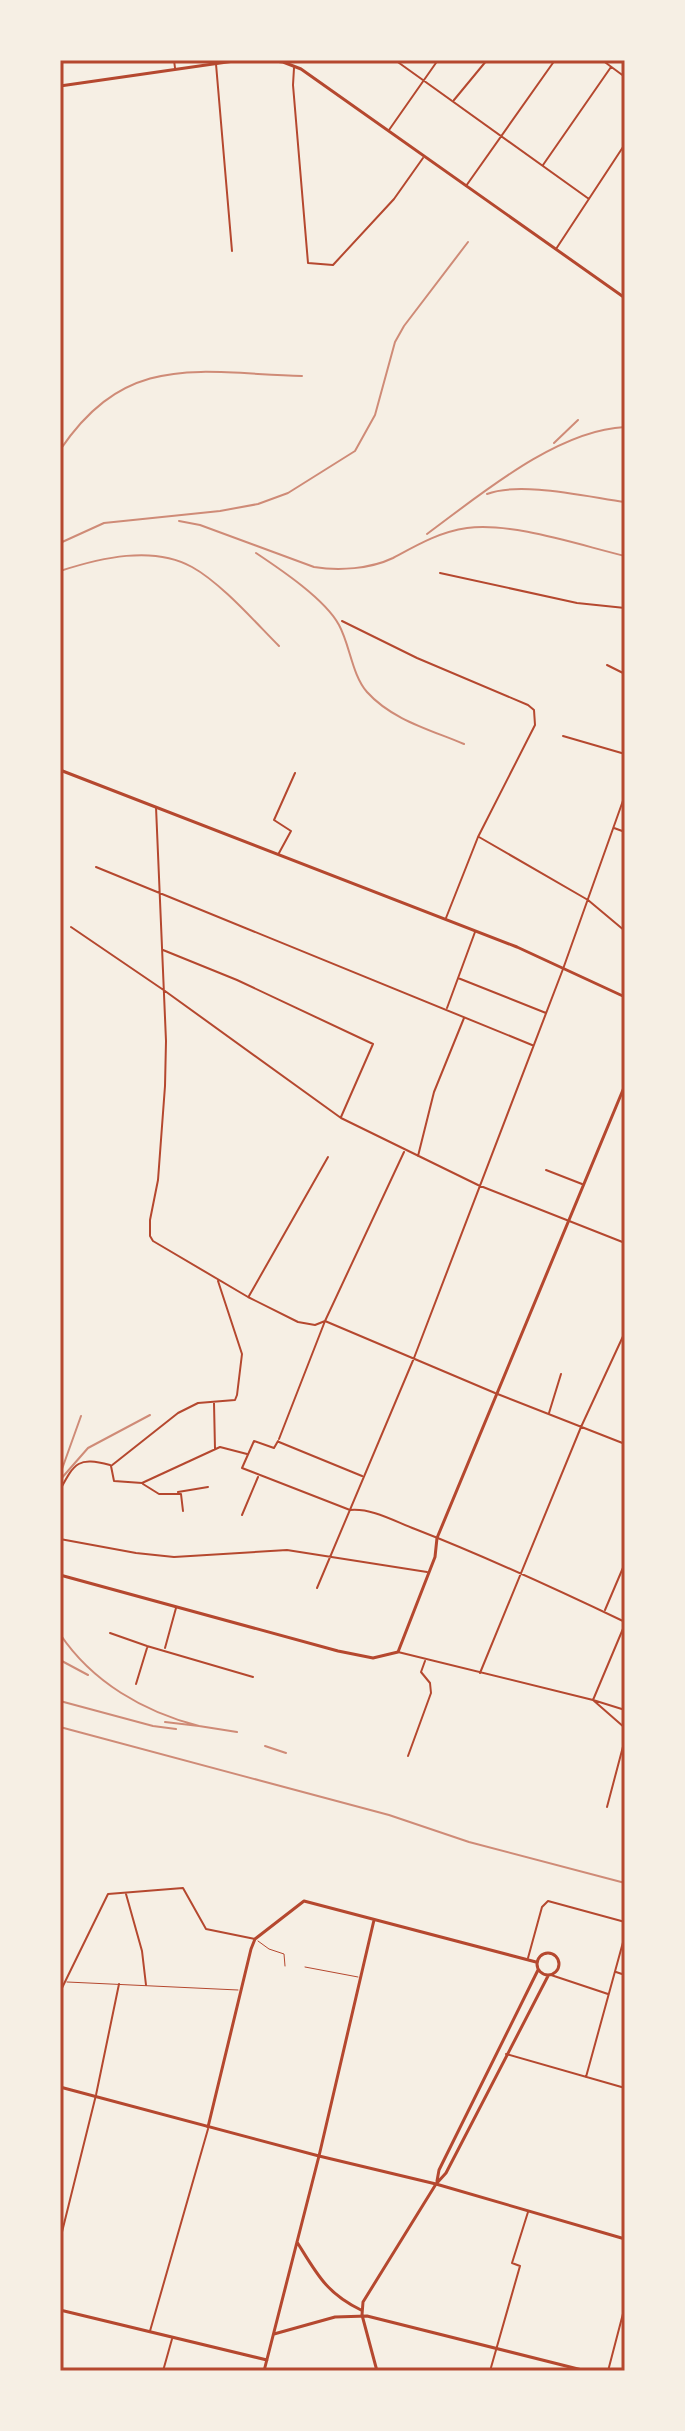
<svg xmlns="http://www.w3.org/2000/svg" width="685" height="2431" font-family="Raleway,sans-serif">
<rect width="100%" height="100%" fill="#f6efe4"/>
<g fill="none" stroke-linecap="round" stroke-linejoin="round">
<path stroke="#b5482f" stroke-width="1" d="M258 1941 269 1949 284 1954 285 1966
M305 1967 358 1977
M67 1982 238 1990"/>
<path stroke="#b5482f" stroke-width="2" d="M174 60 175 68
M395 60 589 199
M602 60 625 77
M216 64 232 251
M294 68 293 85 308 263 333 265 394 199 423 158
M454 100 487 60
M389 130 438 60
M543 165 611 67
M466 186 555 60
M556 249 625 144
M440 573 577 603 625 608
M342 621 417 658 528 705 534 710 535 725 478 837 446 918
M607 665 625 674
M563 736 625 754
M156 807 166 1041 165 1086 158 1180 150 1220V1236L153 1241 248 1297 298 1322 315 1325 325 1321 495 1393 625 1444
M614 828 625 832
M479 837 588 900 625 931
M279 853 291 831 274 820 295 773
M96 867 532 1045
M71 927 165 991 341 1118 478 1185 625 1243
M163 950 237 980 373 1044 341 1117
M458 978 546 1013
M447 1008 475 932
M418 1156 434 1092 464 1018
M546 1170 582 1184
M218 1281 242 1354 237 1395 235 1400 198 1403 178 1413 111 1466 114 1481 142 1483 220 1447 247 1454
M249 1296 328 1157
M214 1403 215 1449
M549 1413 561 1374
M279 1439 325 1321 404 1152
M278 1441 274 1448 254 1441 242 1468 350 1510C372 1508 394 1521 415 1529 487 1557 556 1589 625 1622
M279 1442 362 1476
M143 1484 159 1494H181L183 1511
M60 1490C75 1462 78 1457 110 1465
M178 1492 208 1487
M242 1515 258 1477
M60 1539 136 1553 174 1557 287 1550 427 1572
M317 1588 414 1358 563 969 625 795
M605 1610 625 1563
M625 1624 593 1700 625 1728
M110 1633 147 1646 253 1677
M165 1648 176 1608
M398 1652 593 1700 625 1710
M480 1673 581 1427 625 1332
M136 1684 147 1648
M408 1756 431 1693 430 1683 421 1672 425 1661
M607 1807 625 1739
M126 1894 142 1951 146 1985
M528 1958 542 1907 548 1901 625 1922
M616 1972 625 1975
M551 1975 608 1994
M60 1992 108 1894 183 1888 206 1929 255 1939
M506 2054 625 2088
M586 2077 625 1935
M60 2240 96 2095 119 1984
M150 2331 208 2129
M163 2371 172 2339
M490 2371 520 2266 512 2263 528 2212
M608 2371 625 2306"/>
<path stroke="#b5482f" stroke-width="3" d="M265 60 283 62 301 69 625 298
M60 86 241 60
M60 770 517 947 625 997
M60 1575 338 1651 373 1658 398 1652 435 1557 437 1538 625 1085
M537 1964a11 11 0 1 1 22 0a11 11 0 1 1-22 0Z
M208 2127 251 1949 255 1939 304 1901 536 1962
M437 2181 439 2170 538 1970
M297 2242C317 2274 326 2293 361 2310
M60 2310 267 2360
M274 2334 335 2317 367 2316 586 2371
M264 2371 319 2156 374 1920
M377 2371 362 2315 363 2302 436 2184 446 2173 548 1976"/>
<path stroke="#b5482f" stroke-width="3" d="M60 2087 319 2156 436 2184 625 2239"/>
<path stroke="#cf8b77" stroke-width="2" d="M554 443 578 420
M60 450C127 351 198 373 302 376
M487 494C520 481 588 497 625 502
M179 521 200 525 314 567C339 571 370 569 393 558 417 545 439 532 467 528 512 522 579 545 625 556
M427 534C480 495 557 430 625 427
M60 543 104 523 220 511 258 504 288 493 355 451 375 415 395 342 404 326 468 242
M256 553C280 569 325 599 339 625 350 645 352 675 367 692 392 720 431 730 464 744
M60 571C100 558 153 545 192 567 221 583 255 622 279 646
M62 1469 81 1416
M60 1480 88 1448 150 1415
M60 1634C92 1682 144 1712 199 1726L165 1722
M60 1660 88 1675
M60 1701 153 1726 176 1729
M199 1726 237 1732
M60 1727 389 1815 469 1842 625 1883
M265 1746 286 1753"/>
</g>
<rect width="685" height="2431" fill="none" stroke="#f6efe4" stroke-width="124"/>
<rect x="62" y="62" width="561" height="2307" fill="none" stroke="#b5482f" stroke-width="3"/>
</svg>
